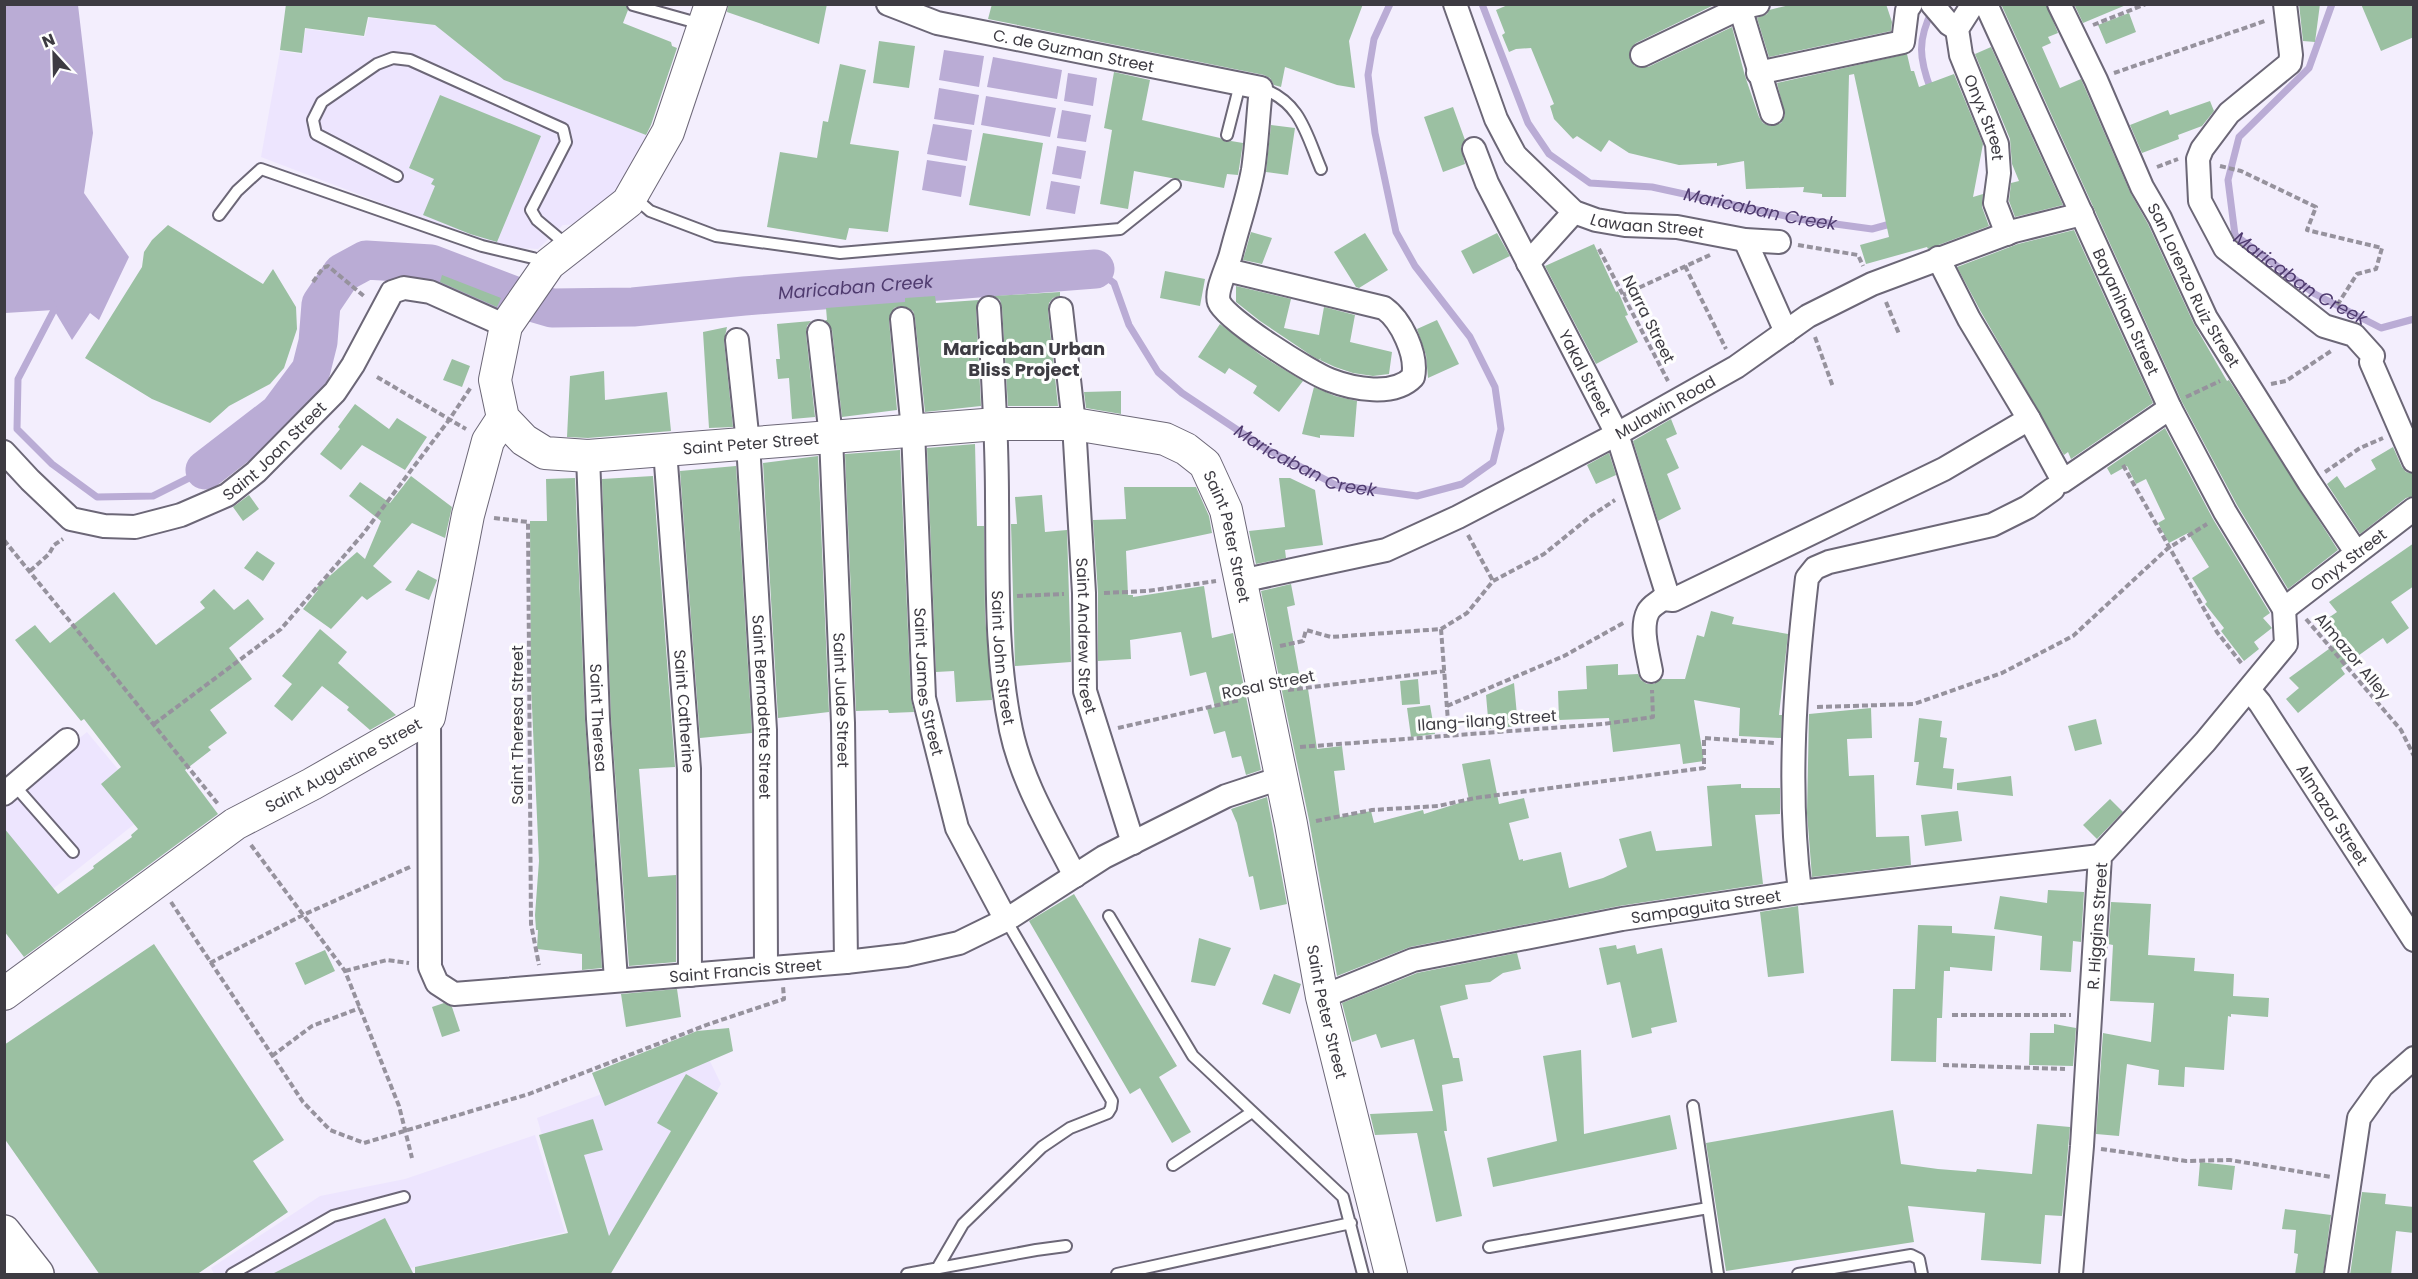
<svg xmlns="http://www.w3.org/2000/svg" width="2418" height="1279" font-family="Poppins,sans-serif">
<rect width="100%" height="100%" fill="#f3eefd"/>
<path fill="#ede5fe" d="M369 18 435 25 504 80 651 137 621 192 583 224 563 225 538 249 497 247 261 157 280 51 301 54 306 29 365 37Z
M87 732 152 810 5 927V798Z
M707 1055 721 1084 609 1274H583L537 1118Z
M535 1135 565 1232 411 1268 413 1274H214L211 1268 320 1196 405 1179Z"/>
<path fill="#baacd5" d="M5 4 78 5 93 133 84 193 129 257 99 320 90 313 72 340 54 310 5 313Z
M944 50 984 56 979 87 939 80Z
M993 57 1062 70 1057 99 987 87Z
M1068 73 1097 78 1093 106 1064 101Z
M939 88 979 95 974 125 934 119Z
M986 96 1056 108 1050 137 981 125Z
M1062 110 1091 115 1086 142 1057 138Z
M933 124 972 130 967 161 927 154Z
M1057 146 1086 151 1081 179 1052 174Z
M927 160 966 166 961 197 922 190Z
M1051 181 1080 186 1075 214 1046 209Z"/>
<g fill="none" stroke-linecap="round" stroke-linejoin="round">
<g stroke="#baacd5" stroke-width="7">
<path id="s1" d="M1482 4 1528 123 1549 154 1590 183 1652 187 1799 219 1872 229 1894 223"/>
<path id="s2" d="M2332 4 2309 68 2239 137 2228 180 2235 235 2315 294 2381 328 2414 319"/>
<path d="M1931 90C1919 58 1917 40 1933 9"/>
<path id="s3" d="M1095 269 1114 283 1129 325 1158 372 1182 393 1266 449 1336 485 1417 496 1462 484 1493 462 1501 429 1495 387 1470 337 1415 266 1396 232 1375 133 1368 75 1374 39 1390 4"/>
<path d="M51 303 54 310 18 379 17 429 52 464 97 497 153 496 205 470"/>
</g>
<path stroke="#baacd5" stroke-width="39" id="s4" d="M205 470 279 413 311 370 318 342 321 304 342 273 366 260 431 264 528 301 552 308 633 307 744 296 1095 269"/>
</g>
<path fill="#9bc0a2" d="M286 4H626L628 10 623 23 671 42 672 46 677 48 651 125 646 135 504 80 435 25 368 17 364 36 305 28 302 53 280 50Z
M728 4H827L819 44 727 12Z
M992 4H1363L1349 41 1355 88 1337 85 1285 67 1281 87 1274 85 1270 78 1264 75 988 19Z
M1510 4H1716L1636 43 1631 48 1630 60 1635 66 1648 67 1732 27 1745 76 1759 117 1763 123 1770 126 1781 123 1785 115 1777 83 1907 54 1911 71H1914L1919 87 1954 74 1983 144 1973 197 1983 194 1982 207 1989 226 1928 249 1927 247 1866 264 1860 245 1889 237 1854 74 1849 75 1846 197H1822V194L1803 192 1804 187 1746 189 1744 161 1717 166V163L1679 165 1629 153 1609 140 1601 152 1577 136 1573 139 1554 119 1550 106 1554 104 1531 48 1516 49 1509 52 1502 35 1505 33 1496 10Z
M1794 4H1886L1892 22 1891 31 1769 57 1757 18 1767 14 1769 10Z
M2001 4H2046L2058 33 2048 37 2051 43 2042 47 2060 88 2081 79 2130 192 2148 224 2194 324 2227 381 2229 380 2338 550 2288 589 2237 505 2182 402Z
M2074 4H2126V5L2083 23Z
M2299 4H2320L2315 42 2303 41Z
M2361 4H2414V37L2381 51Z
M2129 13 2136 32 2106 44 2098 25Z
M879 41 915 46 909 88 873 83Z
M1991 47 2063 205 2015 217 2009 201 2011 183 2019 181 2012 164 2010 139 1975 54Z
M840 64 866 70 850 144 899 151 888 232 849 228 846 240 767 227 780 152 817 158 823 121 828 122Z
M1114 72 1150 80 1142 120 1220 138 1226 142 1231 141 1243 143 1238 175 1227 174 1224 188 1134 171 1128 209 1100 204 1112 130 1104 128Z
M440 95 541 136 497 242 470 234 423 215 435 186 431 184 434 179 409 168Z
M2210 101 2214 111 2202 126 2178 135 2179 139 2142 153 2130 125 2168 110 2170 115Z
M1453 107 1465 140 1461 147 1465 164 1443 172 1424 117Z
M1271 125 1295 128 1288 175 1266 172Z
M983 133 1043 143 1030 216 969 205Z
M168 225 263 284 273 269 296 307 297 329 284 368 270 384 229 406 210 423 152 399 85 358 142 267 144 252 152 240Z
M2074 230 2153 403 2071 459 2068 452 2064 455 1981 312 1957 267 2018 244Z
M1251 232 1272 238 1262 264 1243 260Z
M1365 233 1388 270 1359 288 1356 287 1334 252Z
M1497 233 1510 256 1473 274 1461 251Z
M1594 244 1616 292 1618 291 1628 315 1625 316 1638 342 1596 364 1545 266Z
M1165 271 1205 279 1200 306 1160 298Z
M442 275 501 298 497 307 440 282Z
M1236 286 1291 299 1284 328 1319 335 1324 307 1355 315 1350 342 1392 352 1389 374 1373 376 1353 373 1335 367 1320 360 1321 358 1319 360 1312 356 1260 321 1236 302Z
M1060 292V296L1053 298 1049 303 1048 311 1058 406H1008L1002 307 1000 300 994 296Z
M935 296 936 303 979 300 976 309 981 406 925 412 915 318 913 311 901 306 894 308 889 320 897 410 842 417 832 330 825 320H827L826 308 905 302V298Z
M1437 320 1459 364 1428 378 1426 355 1417 329Z
M811 321 807 326 806 334 815 417 792 419 789 378 778 379 776 359H780L777 324Z
M1220 324 1262 356 1303 381 1279 412 1253 393 1257 386 1229 368 1225 374 1198 357Z
M727 327 724 341 733 427 709 428 703 332Z
M452 359 470 366 462 387 443 380Z
M604 371 605 400 667 392 671 431 588 438 567 437 570 376Z
M1314 387 1335 396 1357 401 1354 437 1320 435V438L1302 434Z
M1121 391V414L1086 408 1084 392Z
M355 404 389 429 397 418 427 437 405 470 362 445 341 470 320 454 340 429 338 427Z
M1671 419 1677 434 1666 439 1679 468 1667 474 1681 509 1658 521 1633 441Z
M2165 428 2213 519 2270 613 2263 618 2272 628 2254 642 2259 649 2244 661 2221 631 2224 628 2205 604 2207 602 2192 578 2209 567 2188 533 2169 543 2158 523 2165 519 2146 479 2136 484 2127 466 2111 475 2107 468Z
M975 444 977 526H984L985 616 992 700 956 702 954 671 936 672 927 448Z
M2393 447 2402 467 2406 472 2414 474V496L2406 498 2360 534 2327 484 2337 476 2345 488 2376 469 2371 460Z
M900 450 911 699 914 712 889 713 888 710 856 711 845 454Z
M1609 453 1616 475 1596 484 1587 465Z
M818 456 829 712 778 718 763 463Z
M736 466 752 733 700 738 680 471Z
M411 476 452 507 445 538 412 523 373 566 392 582 367 600 362 596 331 629 303 609 318 590 316 588 357 552 365 559 381 521 349 496 360 482 390 503Z
M653 476 675 767 639 769 648 877 676 875V962L629 966 611 718 602 479Z
M575 478 585 720 602 968 582 970V954L537 949 538 930H536L535 915 539 861 531 685 530 521H547L546 479Z
M1279 478H1290L1315 490 1323 545 1285 550 1286 558 1256 564 1249 531 1285 527Z
M1124 487H1196L1209 516 1212 533 1126 551 1128 595H1133V597L1204 586 1212 638 1233 633 1261 770 1246 775 1241 756 1232 758 1225 731 1214 734 1207 709 1215 707 1206 672 1190 676 1181 632 1130 640 1131 659 1098 661V593L1093 520 1126 519Z
M249 495 259 509 243 521 233 507Z
M1042 495 1045 532 1067 530 1071 662 1015 666 1011 524H1017L1015 497Z
M2414 543V586L2391 602 2409 628 2387 644 2383 638 2341 668 2345 674 2298 713 2286 699 2299 688 2289 678 2333 646 2318 625 2337 612 2329 602Z
M257 551 275 563 263 581 244 568Z
M418 570 437 580 429 600 405 590Z
M1291 584 1295 605 1287 607 1302 690 1308 689 1317 749 1342 746 1345 770 1334 771 1340 817 1371 811 1374 823 1423 810 1424 814 1469 800 1462 764 1490 759 1499 804 1524 798 1529 818 1509 823 1519 860 1523 859V861L1561 852 1569 888 1603 878 1627 867 1619 839 1651 831 1656 851 1712 846 1707 786 1741 784V788H1780V814L1755 815 1763 884 1619 906 1410 947 1337 976 1309 820 1261 591Z
M214 589 234 610 248 599 264 619 229 648 252 679 210 710 227 733 208 747 211 750 185 770 218 814 24 957 4 931V828L58 894 94 868 93 866 132 837 131 835 138 829 101 784 121 767 84 719 81 721 15 640 35 625 50 643 114 592 156 645 205 608 200 602Z
M1711 611 1734 617 1732 624 1788 634 1779 715H1782L1781 738 1739 736 1740 708 1694 700 1704 761 1683 764 1680 744 1613 752 1609 718 1559 720 1558 691 1587 689 1586 666 1618 664V675L1638 674 1641 680 1647 684H1654L1661 679H1685L1697 635 1704 637Z
M320 629 347 652 338 663 396 715 370 730 347 710 349 707 322 686 292 721 274 706 292 684 282 676Z
M1418 679 1420 704 1402 705 1400 681Z
M1514 683 1518 726 1489 729 1486 695Z
M1430 705 1435 734 1411 737 1407 708Z
M1871 708 1872 738 1847 739 1849 776 1874 775 1876 837 1909 836 1911 865 1812 877 1807 813 1809 714Z
M1919 718 1942 721 1940 737 1947 738 1943 768 1954 769 1952 789 1916 785 1919 762H1914Z
M2096 719 2102 744 2075 751 2068 726Z
M2011 776 2013 796 1957 790V783Z
M1267 797 1287 904 1260 910 1253 876 1249 877 1237 823 1231 809Z
M2110 799 2123 812 2097 839 2083 825Z
M1958 811 1962 841 1925 846 1921 815Z
M2048 890 2084 892 2081 942 2073 941 2071 972 2040 970 2042 936 1994 929 2000 896 2047 903Z
M1074 894 1177 1066 1159 1077 1191 1132 1172 1143 1140 1088 1130 1094 1029 921Z
M2111 902 2151 904 2148 955 2195 958 2194 971 2234 974 2233 996 2269 998 2268 1017 2231 1014V1017L2228 1016 2224 1070 2185 1067 2184 1087 2158 1085 2159 1070 2127 1064 2119 1136 2096 1134 2103 1033 2151 1042 2154 1003 2110 1001 2113 945 2108 944Z
M1798 906 1804 973 1768 977 1760 912Z
M1918 925 1952 926V933L1995 936 1992 971 1950 967V971H1944L1942 1018H1937L1936 1062 1891 1061 1893 989H1915Z
M1199 938 1231 948 1215 986 1191 982Z
M154 944 284 1140 253 1161 288 1212 196 1275H100L4 1138V1045Z
M1616 945 1617 949 1635 945 1637 954 1662 948 1677 1022 1651 1028 1652 1033 1632 1038 1620 982 1607 985 1599 948Z
M325 950 335 971 305 985 295 963Z
M1517 953 1521 969 1503 973 1490 982 1465 985 1468 999 1440 1006 1453 1058H1459L1463 1081 1442 1085 1447 1131H1444L1462 1216 1436 1222 1417 1133 1375 1135 1370 1114 1433 1111 1414 1039 1381 1048 1376 1034 1352 1042 1342 1003 1417 973Z
M1274 974 1301 984 1290 1014 1262 1004Z
M677 989 681 1017 626 1027 621 994Z
M444 1003 452 1007 460 1031 442 1037 432 1007Z
M2054 1024 2076 1028 2073 1066 2029 1065 2030 1033H2054Z
M729 1028 733 1051 605 1106 592 1073 697 1031Z
M1581 1050 1584 1134 1670 1115 1677 1149 1493 1187 1487 1158 1557 1141 1543 1056Z
M686 1074 718 1093 610 1275H415V1267L568 1233 539 1135 593 1119 603 1150 584 1155 609 1236 671 1131 657 1123Z
M1893 1110 1901 1164 1938 1169 1976 1172 1977 1169 2032 1174 2037 1124 2070 1127 2062 1216 2045 1215 2041 1264 1981 1260 1985 1213 1908 1206 1914 1242 1726 1271 1706 1143Z
M2200 1162 2235 1166 2232 1190 2198 1186Z
M2362 1192 2386 1194 2385 1204 2414 1207V1233L2396 1231 2391 1275H2350Z
M2285 1209 2331 1215 2323 1275H2295L2298 1254 2294 1253 2296 1230 2282 1229Z
M385 1218 414 1275H270Z"/>
<g fill="none" stroke-linecap="round" stroke-linejoin="round">
<defs>
<path id="lane" d="M633 5 701 24
M1261 88C1301 102 1306 134 1321 169
M1227 135 1240 84
M397 176 316 134 313 120 322 102 377 64 393 58 410 60 563 129 566 142 531 210 537 220 568 246
M635 198 650 211 716 236 840 253 1120 229 1175 185
M219 215 237 191 261 169 482 246 533 258 546 263
M15 786 73 852
M1109 916 1193 1056 1343 1197 1363 1274
M1693 1106 1718 1274
M1173 1165 1252 1112
M1489 1247 1708 1208
M938 1267 963 1224 1042 1147 1070 1128 1108 1113 1111 1108 1112 1101 1006 920
M232 1274 333 1216 404 1197
M907 1274 1036 1250 1066 1246
M1117 1274 1351 1223
M1798 1274 1911 1255 1919 1259 1922 1274"/>
<g id="street">
<path id="s5" d="M888 4 937 23 1261 88C1258 115 1257 143 1253 170 1248 198 1238 226 1231 254 1228 266 1215 291 1219 302 1225 319 1311 373 1330 380 1353 389 1394 397 1413 377 1418 355 1401 320 1384 308L1227 270"/>
<path id="s6" d="M1455 4 1496 119 1507 140 1515 155 1574 212 1596 220 1625 225 1677 227 1745 240 1779 242"/>
<path d="M1739 4 1772 113"/>
<path d="M1932 4 1949 24 1957 29"/>
<path id="s7" d="M1973 4 1957 29 1961 55 1997 144 1999 173 1995 203 2007 234"/>
<path id="s8" d="M1986 4 2170 408 2225 512 2284 609 2286 644 2205 742 2100 856 2082 1146 2071 1274"/>
<path id="s9" d="M2059 4 2096 80 2142 187 2160 218 2206 318 2309 482 2356 552"/>
<path d="M2285 4 2291 55 2290 63 2229 113 2202 149 2198 159 2200 201 2225 248 2324 326 2354 335 2373 356 2371 362 2414 461"/>
<path d="M1642 55 1740 8 1758 4"/>
<path d="M1758 73 1903 42 1907 10 1911 4"/>
<path id="s10" d="M1474 149 1487 183 1617 434 1666 590C1666 602 1653 602 1648 612 1640 628 1648 654 1651 671"/>
<path d="M1745 240 1786 332"/>
<path d="M1938 258 1969 319 2029 419 2063 481 2170 408"/>
<path d="M1528 263 1574 212"/>
<path id="s11" d="M989 308C993 371 997 435 997 499 998 575 995 655 1011 730 1022 782 1051 829 1075 876"/>
<path id="s12" d="M1061 309 1074 424 1084 593 1085 691 1133 843"/>
<path id="s13" d="M902 319 913 430 924 698 957 828 1006 920"/>
<path id="s14" d="M819 332 831 437 843 723 846 962"/>
<path id="s15" d="M737 340 748 443 765 730 766 968"/>
<path id="s16" d="M665 450 689 769 690 975"/>
<path id="s17" d="M4 452 30 480 71 519 104 526 135 527 181 515 227 495 256 472 335 392 353 365 392 292 404 288 430 292 506 326"/>
<path id="s18" d="M588 456 598 719 616 980"/>
<path id="s19" d="M1241 581 1386 550 1458 517 1617 434 1736 367 1808 316 1872 284 2014 231 2082 214"/>
<path d="M1663 599 1673 600 1944 469 2029 419"/>
<path id="s20" d="M2284 609 2414 509"/>
<path id="s21" d="M2249 690 2260 703 2414 940"/>
<path id="s22" d="M429 717 430 967 437 983 454 994 846 962 906 955 959 943 1006 920 1104 857 1226 796 1281 778"/>
<path d="M4 794 67 740"/>
<path d="M1800 892C1787 787 1795 682 1807 578L1815 568 1829 562 1992 525 2028 507 2053 489"/>
<path id="s23" d="M1322 997 1413 960 1622 919 1800 892 2100 856"/>
<path d="M2336 1274 2359 1118 2382 1086 2414 1058"/>
</g>
<g id="secondary">
<path id="s24" d="M711 4 668 132 628 202 549 264 506 326 495 380 503 418 524 440 545 453 588 456 997 424H1074L1165 439 1186 449 1205 464 1226 510 1291 824 1322 997 1391 1274"/>
<path id="s25" d="M4 994 235 824 312 784 429 717 468 515 488 441 503 418"/>
</g>
<path id="primary" d="M4 1232 37 1274"/>
<path id="highway" d="M4 1267 10 1274"/>
</defs>
<use href="#lane" stroke="#6c6777" stroke-width="14"/>
<use href="#street" stroke="#6c6777" stroke-width="26"/>
<use href="#secondary" stroke="#6c6777" stroke-width="34"/>
<use href="#primary" stroke="#6c6777" stroke-width="36"/>
<use href="#highway" stroke="#6c6777" stroke-width="36"/>
<path stroke="#96929d" stroke-width="4" stroke-dasharray="6 3" stroke-linecap="butt" d="M2093 25 2146 4
M2114 73 2265 21
M2220 166 2241 171 2316 207 2307 230 2382 248 2376 269 2357 274 2336 307
M2157 167 2178 159
M1798 245 1858 255 1863 266
M1599 249 1668 381
M1685 266 1726 349
M313 282 323 268 328 266 365 297
M1623 295 1710 255
M1886 302 1899 334
M1815 337 1833 387
M377 377 466 429
M2271 384 2286 381 2331 351
M2186 397 2220 381
M2123 465 2217 632 2242 664
M2325 472 2360 448 2383 438
M494 518 528 522 531 924 539 965
M1468 535 1493 581
M4 540 218 804
M30 571 49 554 54 545 63 539
M1104 593 1147 591 1216 581
M1017 596 1064 594
M2306 619 2401 730 2414 756
M1441 629 1449 735
M1280 646 1303 641 1306 630 1331 637 1441 629 1467 613 1493 581 1544 554 1591 516 1615 500
M1288 690 1445 671
M1447 706 1564 656 1625 622
M1817 707 1914 704 2002 673 2073 636 2167 549 2207 524
M154 724 281 629 363 534 449 420 471 387
M1118 728 1240 700
M1300 747 1603 724 1653 717 1652 690
M1316 821 1372 810 1438 806 1475 798 1704 768V738L1774 743
M251 845 345 971 399 1106 412 1158
M171 902 303 1102 330 1130 364 1143 529 1094 709 1024 784 999 783 986
M210 963 303 915 410 867
M345 971 387 960 409 963
M1952 1015H2071
M272 1056 312 1026 360 1008
M1943 1065 2065 1069
M2101 1149 2186 1161 2230 1160 2331 1177"/>
<use href="#lane" stroke="#fff" stroke-width="10"/>
<use href="#street" stroke="#fff" stroke-width="22"/>
<use href="#secondary" stroke="#fff" stroke-width="32"/>
<use href="#primary" stroke="#fff" stroke-width="33"/>
<use href="#highway" stroke="#fff" stroke-width="33"/>
</g>
<g text-anchor="middle" stroke-width="6" stroke-linejoin="round" paint-order="stroke">
<g font-size="16" fill="#3d3b42" stroke="#fefefe">
<text dy="6" stroke="none"><textPath href="#s5" startOffset="192">C. de Guzman Street</textPath></text>
<text dy="6" stroke="none"><textPath href="#s7" startOffset="123">Onyx Street</textPath></text>
<text dy="6" stroke="none"><textPath href="#s6" startOffset="320">Lawaan Street</textPath></text>
<text dy="6" stroke="none"><textPath href="#s9" startOffset="312">San Lorenzo Ruiz Street</textPath></text>
<text dy="6" stroke="none"><textPath href="#s8" startOffset="338">Bayanihan Street</textPath></text>
<text transform="translate(1649 319) rotate(63)" y="6">Narra Street</text>
<text dy="6" stroke="none"><textPath href="#s10" startOffset="250">Yakal Street</textPath></text>
<text dy="6" stroke="none"><textPath href="#s19" startOffset="462">Mulawin Road</textPath></text>
<text dy="6" stroke="none"><textPath href="#s24" startOffset="747">Saint Peter Street</textPath></text>
<text dy="6" stroke="none"><textPath href="#s17" startOffset="322">Saint Joan Street</textPath></text>
<text dy="6" stroke="none"><textPath href="#s24" startOffset="1287">Saint Peter Street</textPath></text>
<text dy="6" stroke="none"><textPath href="#s20" startOffset="81">Onyx Street</textPath></text>
<text dy="6" stroke="none"><textPath href="#s12" startOffset="328">Saint Andrew Street</textPath></text>
<text transform="translate(2353 656) rotate(50)" y="6">Almazor Alley</text>
<text dy="6" stroke="none"><textPath href="#s11" startOffset="350">Saint John Street</textPath></text>
<text dy="6" stroke="none"><textPath href="#s13" startOffset="364">Saint James Street</textPath></text>
<text transform="translate(1268 684) rotate(-11)" y="6">Rosal Street</text>
<text dy="6" stroke="none"><textPath href="#s14" startOffset="369">Saint Jude Street</textPath></text>
<text dy="6" stroke="none"><textPath href="#s15" startOffset="368">Saint Bernadette Street</textPath></text>
<text dy="6" stroke="none"><textPath href="#s16" startOffset="262">Saint Catherine</textPath></text>
<text dy="6" stroke="none"><textPath href="#s18" startOffset="262">Saint Theresa</textPath></text>
<text transform="translate(1487 720) rotate(-4)" y="6">Ilang-ilang Street</text>
<text transform="translate(517 725) rotate(-90)" y="6">Saint Theresa Street</text>
<text dy="6" stroke="none"><textPath href="#s25" startOffset="410">Saint Augustine Street</textPath></text>
<text dy="6" stroke="none"><textPath href="#s21" startOffset="150">Almazor Street</textPath></text>
<text dy="6" stroke="none"><textPath href="#s23" startOffset="396">Sampaguita Street</textPath></text>
<text transform="translate(2097 926) rotate(-86)" y="6">R. Higgins Street</text>
<text dy="6" stroke="none"><textPath href="#s22" startOffset="580">Saint Francis Street</textPath></text>
<text dy="6" stroke="none"><textPath href="#s24" startOffset="1773">Saint Peter Street</textPath></text>
</g>
<g font-size="18" font-style="italic" fill="#4f3b6f" stroke="#fefefe">
<text dy="6" stroke="none"><textPath href="#s1" startOffset="388">Maricaban Creek</textPath></text>
<text dy="6" stroke="none"><textPath href="#s2" startOffset="345">Maricaban Creek</textPath></text>
<text dy="6" stroke="none"><textPath href="#s4" startOffset="777">Maricaban Creek</textPath></text>
<text dy="6" stroke="none"><textPath href="#s3" startOffset="298">Maricaban Creek</textPath></text>
</g>
<g font-size="18" font-weight="bold" fill="#3d3b42" stroke="#fefefe">
<text x="1024" y="355">Maricaban Urban<tspan x="1024" dy="21">Bliss Project</tspan></text>
</g>
</g>
<rect width="2418" height="1279" fill="none" stroke="#3d3b42" stroke-width="12"/>
<g transform="translate(54 54) rotate(338)" stroke="#fefefe" stroke-width="4.5" paint-order="stroke">
<path d="M0-4.5L10 22L0 15L-10 22Z" fill="#3d3b42"/>
<text y="-9" font-size="16" font-weight="bold" text-anchor="middle" fill="#3d3b42">N</text>
</g>
</svg>
